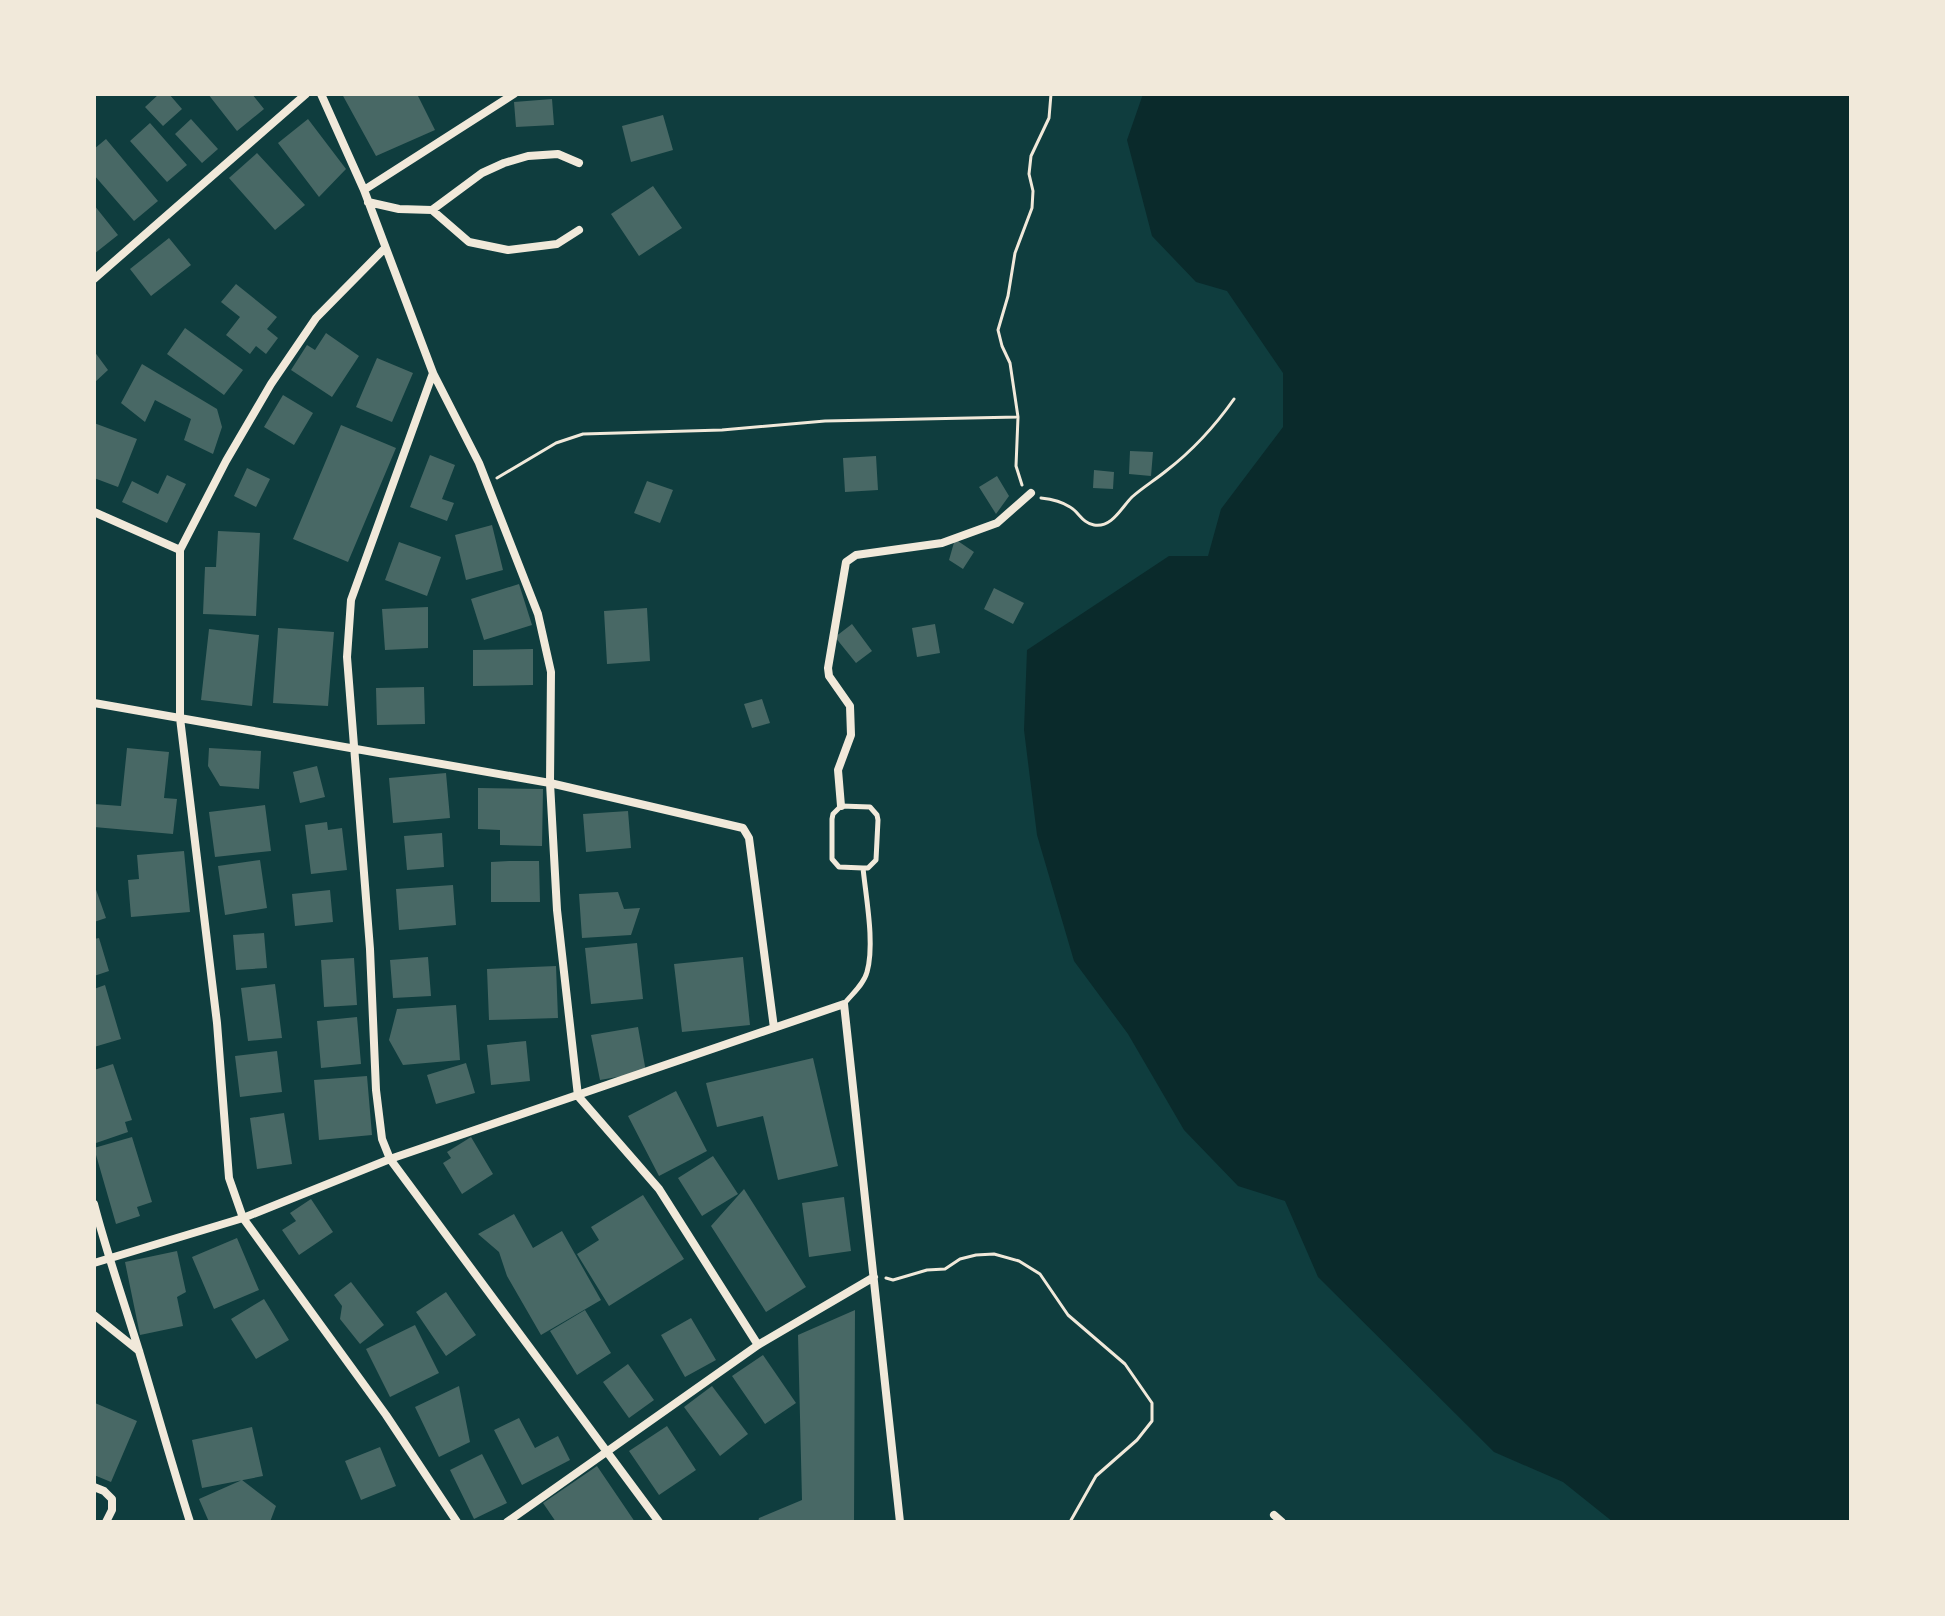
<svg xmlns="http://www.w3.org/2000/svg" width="1945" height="1616" font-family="Lato,sans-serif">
<rect width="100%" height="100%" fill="#0f3d3e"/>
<path fill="#0a2a2b" d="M1143 94H1851V1522H1613L1563 1482 1494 1452 1318 1277 1285 1201 1238 1186 1184 1130 1128 1034 1074 961 1037 835 1024 730 1027 650 1169 556H1208L1221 509 1283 427V373L1227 291 1196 282 1152 236 1127 140Z"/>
<path fill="#486865" d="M159 94H169L182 109 163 126 145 107Z
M208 94H252L264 109 237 131Z
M342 94H417L435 130 376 156Z
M552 99 554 125 516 127 514 102Z
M663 115 673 150 631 162 622 126Z
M191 119 218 149 202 163 175 134Z
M308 119 346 169 319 197 278 143Z
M150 123 187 165 167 182 130 141Z
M106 139 158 201 134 221 94 175V149Z
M257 153 305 205 275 230 229 178Z
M653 186 682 228 639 256 611 214Z
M94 205 118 235 94 254Z
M169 238 191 265 151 296 130 269Z
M236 284 277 317 267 329 278 338 266 354 256 346 250 354 226 335 240 317 221 302Z
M185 328 243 370 224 395 167 354Z
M326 333 359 356 332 397 291 370 307 345 315 350Z
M94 351 108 370 94 383Z
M377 358 413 373 392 422 356 407Z
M142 364 217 409 222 427 213 454 184 440 191 419 155 400 145 422 121 403Z
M283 395 313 413 294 445 264 427Z
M94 423 137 439 118 487 94 478Z
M341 425 396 448 348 562 293 539Z
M1130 451 1153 452 1151 476 1129 474Z
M430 455 455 465 442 499 454 503 447 521 410 507Z
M876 456 878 490 845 492 843 458Z
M247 468 270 479 256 507 234 496Z
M1094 470 1114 472 1113 489 1093 488Z
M167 475 186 484 167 523 122 502 132 481 158 494Z
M997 476 1009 496 996 514 979 487Z
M647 481 673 490 660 523 634 513Z
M492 525 503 570 466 580 455 535Z
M218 531 260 533 256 616 203 614 205 567H216Z
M955 539 974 552 963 569 949 560Z
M399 542 441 557 427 596 385 580Z
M519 584 532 625 484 640 471 599Z
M994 588 1024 603 1013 624 984 609Z
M428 607V648L385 650 382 609Z
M647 608 650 661 607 664 604 611Z
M852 624 872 651 856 663 835 637Z
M935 624 940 653 917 657 912 628Z
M278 628 334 632 328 706 273 703Z
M209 629 259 635 252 706 201 700Z
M533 649V685L473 686V650Z
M424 687 425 724 377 725 376 688Z
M762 699 770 723 752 728 744 704Z
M127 748 169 752 164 798 177 799 173 834 94 827V804L121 806Z
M209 748 261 751 259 789 220 786 208 766Z
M317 766 325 797 300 803 293 772Z
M446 773 450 818 393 823 389 778Z
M478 788 543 789 542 846 500 845V830L478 829Z
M265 805 271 851 215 857 209 812Z
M628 811 631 848 586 852 583 814Z
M327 822 328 830 342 828 347 870 311 874 305 825Z
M442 833 444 867 407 870 404 836Z
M184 851 190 912 131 917 128 880 139 879 137 855Z
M260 860 267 908 225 915 218 866Z
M509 861H539L540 902H491V862Z
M94 884 106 918 94 922Z
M453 885 456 925 399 930 396 889Z
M330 890 333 922 295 926 292 894Z
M618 892 624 909 640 908 631 935 582 938 579 894Z
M264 933 267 968 236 970 233 935Z
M99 938 109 971 94 976V939Z
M637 943 643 999 591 1004 585 948Z
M428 957 431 996 393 998 390 960Z
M743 957 750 1025 682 1032 674 964Z
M354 958 357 1005 324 1007 321 960Z
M556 966 558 1018 489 1020 487 969Z
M275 984 282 1038 248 1041 241 988Z
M105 985 121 1039 94 1047V989Z
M456 1005 460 1060 403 1065 389 1040 397 1009Z
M357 1017 361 1064 321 1068 317 1021Z
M638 1027 646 1072 600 1080 591 1035Z
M526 1041 530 1081 491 1085 487 1045Z
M277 1051 282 1092 240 1097 235 1056Z
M813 1058 838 1166 778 1180 763 1116 717 1127 706 1083Z
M466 1063 475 1093 436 1104 427 1075Z
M113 1064 132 1120 125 1122 128 1132 96 1143 94 1070Z
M367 1076 372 1135 319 1140 314 1080Z
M676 1091 707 1151 659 1176 628 1116Z
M284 1113 292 1164 257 1169 250 1118Z
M132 1137 152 1202 137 1207 140 1216 116 1224 94 1148Z
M471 1137 493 1174 462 1194 443 1163 451 1158 447 1152Z
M713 1156 738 1194 702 1216 678 1178Z
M744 1189 806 1287 766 1312 711 1226Z
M643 1195 684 1259 609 1306 577 1254 599 1240 591 1227Z
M844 1197 851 1251 809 1257 802 1203Z
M311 1199 333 1232 299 1255 282 1230 296 1221 290 1213Z
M514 1214 533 1248 562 1231 601 1300 541 1335 507 1276 499 1252 478 1234Z
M237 1238 259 1290 214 1309 192 1257Z
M177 1251 186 1292 177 1297 183 1326 140 1335 125 1262Z
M351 1282 384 1325 360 1344 340 1319 342 1306 334 1295Z
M446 1292 476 1335 446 1356 416 1312Z
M264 1299 289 1340 256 1359 231 1319Z
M585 1310 611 1353 577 1375 550 1331Z
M855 1310 854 1522H758L759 1518 802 1500 798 1335Z
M691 1318 716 1360 685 1377 661 1335Z
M415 1325 439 1373 390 1397 366 1349Z
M763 1355 796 1403 765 1424 732 1376Z
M628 1364 654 1400 629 1418 603 1382Z
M459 1386 470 1442 439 1457 415 1407Z
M712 1386 748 1434 720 1456 684 1407Z
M95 1403 137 1421 111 1482 94 1475Z
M519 1418 535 1448 558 1436 570 1460 522 1485 494 1430Z
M667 1426 696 1470 659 1495 629 1451Z
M252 1427 263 1476 202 1488 192 1440Z
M380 1447 396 1486 361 1500 345 1461Z
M482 1454 507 1503 474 1519 450 1470Z
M597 1466 635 1522H556L543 1503Z
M242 1480 276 1506 270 1522H209L199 1499Z"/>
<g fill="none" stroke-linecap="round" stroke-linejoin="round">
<path stroke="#f1e9da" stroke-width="3" d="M497 478 556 443 583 434 722 430 825 421 1018 417
M1022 485 1016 466 1018 417 1010 363 1002 346 998 330 1008 296 1015 253 1032 208 1033 191 1029 174 1031 156 1049 118 1051 94
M1041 498C1050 499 1061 501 1070 507 1079 512 1082 523 1094 525 1112 528 1121 508 1132 497 1142 488 1155 480 1166 471 1192 451 1215 426 1234 399
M886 1278 893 1280 927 1270 945 1269 960 1259 976 1255 994 1254 1019 1261 1040 1274 1068 1315 1125 1364 1152 1403V1421L1137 1440 1096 1476 1070 1522"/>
<path stroke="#f1e9da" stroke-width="5" d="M844 1004C852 994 864 984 867 972 875 944 866 898 863 868H868L876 860 878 820 877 815 870 807 841 806 833 814 832 819V859L839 867 863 868"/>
<path stroke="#f1e9da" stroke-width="8" d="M321 94 364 190 433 373 479 463 538 614 551 672 550 783 557 910 578 1096 659 1189 758 1345
M364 190 514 94
M368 202 399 209 432 210 482 173 504 163 528 156 558 154 579 163
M432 210 469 242 508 250 557 244 579 230
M385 248 316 318 271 384 226 461 180 550V718L217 1023 229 1178 243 1218 386 1415 457 1522
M94 279 306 94
M433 373 351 600 347 657 370 949 376 1090 382 1139 390 1159 659 1522
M94 512 180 550
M94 703 550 783 743 828 749 838 774 1028
M841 806 838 770 851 735 850 706 829 676 828 668 846 562 856 555 942 543 997 523 1031 493
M94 1204C107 1254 124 1302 139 1351 156 1408 172 1465 190 1522
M94 1263 243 1218 390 1159 844 1004 900 1522
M94 1315 139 1351
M94 1487 104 1491 112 1499V1510L106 1522
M1274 1515 1282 1522
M507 1522 758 1345 874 1277"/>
</g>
<rect width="1945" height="1616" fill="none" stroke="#f1e9da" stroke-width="192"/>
</svg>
